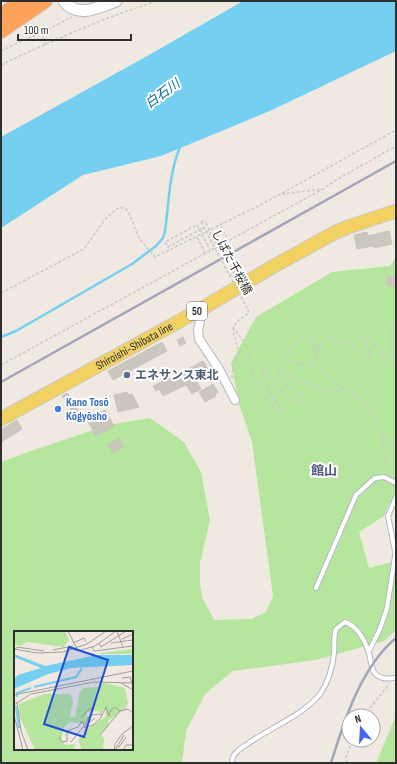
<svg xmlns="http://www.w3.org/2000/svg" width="397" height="764" font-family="'Sofia Sans Condensed','Noto Sans JP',sans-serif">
<rect width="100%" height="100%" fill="#efe9e1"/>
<path fill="#b6e59e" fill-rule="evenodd" d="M396 257V502L389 504 384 516 359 532 369 568 396 561V630L384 641 315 660 233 671 205 694 186 731 182 763H1V462L25 453 108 425 150 418 184 442 201 472 210 520 200 563V583L202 597 214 620 251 619 266 612 273 596 252 442 239 404 231 363 256 317 332 272 390 266ZM15 632H132V749H15Z
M396 715V763H376L377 761Z"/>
<path fill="#75cff0" d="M243 1H396V51L272 110 161 156 83 175 1 228V137L149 55Z"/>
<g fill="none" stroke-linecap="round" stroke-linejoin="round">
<path stroke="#75cff0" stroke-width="2.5" d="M1 337 16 331 132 264 156 246 163 238 165 231C169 203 169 173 180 147"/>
</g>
<path fill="#cbc7bf" stroke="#cbc5ba" d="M389 231 392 244 374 248 373 246 357 249 354 235 367 232 368 236Z
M387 276H396V286H387Z
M183 337 186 343 180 346 177 340Z
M162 342 167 351 113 380 108 371Z
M203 361 210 372 196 380 201 389 192 394 186 385 163 396 159 389 156 391 153 386 171 377 172 378Z
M213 384 218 392 215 394 216 396 205 402 199 392Z
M127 392 128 395 132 394 139 407 118 412 114 395Z
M67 393 71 398 66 401 62 396Z
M75 406 82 414 77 418 70 409Z
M105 410 114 426 96 436 87 420Z
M17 420 22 429 1 442V430Z
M119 438 124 447 113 453 108 444Z"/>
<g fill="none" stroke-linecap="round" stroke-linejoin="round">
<defs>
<path id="lane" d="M395 551 388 516 396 497
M316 588 356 495 375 478 384 477 396 483
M369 651 380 629 387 608 396 550
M232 763C232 759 233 755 237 752 240 748 245 746 249 743 270 728 305 714 320 694 328 683 333 666 334 653 335 645 333 637 336 629L345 622C357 626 364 639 368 650 372 660 369 675 383 678 387 679 392 678 396 678"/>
<path id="street" d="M196 312 200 321 198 330 199 339 219 369 235 400"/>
<path id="secondary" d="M64 1C78 19 99 7 116 1"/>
<g id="primary">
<path id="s1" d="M1 419 196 312 274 266 334 233 348 227 396 211"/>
</g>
<path id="highway" d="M1 15 23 1
M1 31 45 1"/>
</defs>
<use href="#lane" stroke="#b4b7c1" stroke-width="6"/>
<use href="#street" stroke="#b4b7c1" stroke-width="10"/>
<use href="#secondary" stroke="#b4b7c1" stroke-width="13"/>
<use href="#primary" stroke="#c9c9c9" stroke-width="15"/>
<use href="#highway" stroke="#c9c9c9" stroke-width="16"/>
<path stroke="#c9c9c9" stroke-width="1.5" stroke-dasharray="3 2" stroke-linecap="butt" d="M45 45 42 32 72 17
M1 51 42 32
M1 65C34 49 68 34 103 20 120 13 138 8 155 1
M282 194 323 189 336 180 396 146
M201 222 204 221 206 223
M221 226 228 240
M201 229 204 228
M197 237 205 253
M214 241 217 246
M207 244 210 250
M234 273 240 270 242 273H241
M229 276 233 273
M1 293 82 250C90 242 96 231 104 221 108 216 113 212 118 208H125L128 211 139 238 155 257 266 202 396 130
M233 327C237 333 242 339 246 346 249 353 250 362 252 370 256 382 270 415 285 411 282 408 278 406 276 402 271 395 261 373 264 365 267 369 268 373 270 377 277 390 288 399 302 403L306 400V398C290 390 284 386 278 369L280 368 299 382 311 384 323 390 339 391 344 387
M317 352 319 344 328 338 351 345 368 358 370 356 364 338 367 337 390 361 392 359 390 336 392 321 395 322 396 324
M311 363C321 354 316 349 311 338 299 337 286 346 287 358L291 363 298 365 311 363 366 404 376 420 382 437 386 461 385 472
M1 365 323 189
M232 378 233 366 238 358 239 353 233 330C235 321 242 318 249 313L248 310
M382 437 396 442
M364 716 389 684
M347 763 346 757 352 740"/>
<use href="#lane" stroke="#fff" stroke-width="4"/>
<use href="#street" stroke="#fff" stroke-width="8"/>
<use href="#secondary" stroke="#fff" stroke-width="11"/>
<use href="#primary" stroke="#f2d163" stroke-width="13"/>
<use href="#highway" stroke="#ffa35c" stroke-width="14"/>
<path stroke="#a3a6b8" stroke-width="2.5" d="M1 382 396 161
M331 763C344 721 361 667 396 638"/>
<path stroke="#c9c9c9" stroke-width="1.5" stroke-dasharray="3 2" stroke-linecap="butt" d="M201 222 248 310
M206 223 214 241
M201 229 199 230 168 247 165 242 197 225 207 244
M233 273 240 269 242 272 235 276 234 273"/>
</g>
<circle fill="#5c6f8a" stroke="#fff" stroke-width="1.5" cx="127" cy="375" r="4"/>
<circle fill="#3f7fe0" stroke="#fff" stroke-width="1.5" cx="58" cy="409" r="4"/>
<g text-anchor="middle" stroke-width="4" stroke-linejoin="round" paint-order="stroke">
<rect fill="#fff" stroke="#6d6d6d" stroke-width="1" x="187" y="302" width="20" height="18" rx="3"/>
<g font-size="11" font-weight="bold" fill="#2e2e2e">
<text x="197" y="315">50</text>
</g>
<g font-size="12" fill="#2e2e2e" stroke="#fff">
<text transform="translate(232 262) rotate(62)" y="4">しばた千桜橋</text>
<text dy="4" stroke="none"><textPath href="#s1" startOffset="152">Shiroishi-Shibata line</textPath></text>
</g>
<g font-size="12" font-weight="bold" fill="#4e5e75" stroke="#fff" text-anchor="start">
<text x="135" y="379">エネサンス東北</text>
</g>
<g font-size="12" font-weight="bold" fill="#366cbe" stroke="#fff" text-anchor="start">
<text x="66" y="406">Kano Tosō<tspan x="66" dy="14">Kōgyōsho</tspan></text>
</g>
<g font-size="13" font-style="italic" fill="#0d6fa3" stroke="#fff">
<text transform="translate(162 93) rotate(-36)" y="5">白石川</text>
</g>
<g font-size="13" font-weight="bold" fill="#4d5680" stroke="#fff">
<text x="324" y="475">館山</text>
</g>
</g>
<g transform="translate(14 631)">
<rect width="119" height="119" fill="#efe9e1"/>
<path d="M0 0H51L55 9 49 16 13 11 6 15 0 13ZM119 18V23H87V22ZM89 52 111 57 114 72 112 77 94 90 95 94 87 102 90 108 89 119H68L64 109 76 96 92 86 91 77 87 82 83 80 73 81V85L77 86 72 93 56 91 50 96 47 110 52 114 61 113 60 119H21L5 84V73L30 63H56L59 70 56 86H61L66 60 70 57 85 56Z" fill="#b6e59e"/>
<path d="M0 23 31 35 83 24H119V34L57 37 34 43 0 58V48L4 44 27 37 0 26Z" fill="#75cff0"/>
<path fill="none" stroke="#75cff0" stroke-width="2" d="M20 56 62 46 68 37M3 66V62L17 57M2 75 5 97"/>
<path fill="none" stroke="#a29e99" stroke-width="1" d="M54 0 64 20 81 15 102 0M103 0 109 16M108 8 119 3M59 12 70 7 72 11M85 12 87 16 112 0M97 12 119 9M78 16 80 20 119 15M0 18 23 22 49 21 73 13 92 0M1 19 3 16 30 20M39 19 59 15M108 47 116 46 118 52M107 52 119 59M0 64 119 40M3 71 7 100 14 119M0 74 17 63 80 51 119 52M92 76 95 85 96 80 101 76 106 80M0 84 9 119M67 86 77 77 79 78 76 84M71 93 76 84 88 83M87 103 106 80 114 78 119 82M45 106 48 111 53 110V100L64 96 68 90 71 97 79 94 86 88 92 76M57 111 68 97 81 87M103 115 105 116 112 106M100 119 101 113 108 103 119 95M101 119 110 104M109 119 112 114H119"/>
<path fill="#1d4ed8" fill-opacity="0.15" stroke="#1d4ed8" stroke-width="2" d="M55 16 94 29 70 106 30 93Z"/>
<rect width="119" height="119" fill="none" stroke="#2e2e2e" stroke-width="2"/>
</g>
<rect width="397" height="764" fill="none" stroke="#2e2e2e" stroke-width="4"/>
<g transform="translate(361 728) rotate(342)"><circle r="19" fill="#ffffff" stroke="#ababab"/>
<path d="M0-3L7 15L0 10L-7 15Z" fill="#4264fb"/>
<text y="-6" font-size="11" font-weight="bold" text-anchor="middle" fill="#2e2e2e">N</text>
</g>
<path d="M18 34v6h113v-6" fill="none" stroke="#2e2e2e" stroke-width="2"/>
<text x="24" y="34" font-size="12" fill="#2e2e2e" stroke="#ffffff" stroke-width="3" paint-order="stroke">100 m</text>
</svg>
